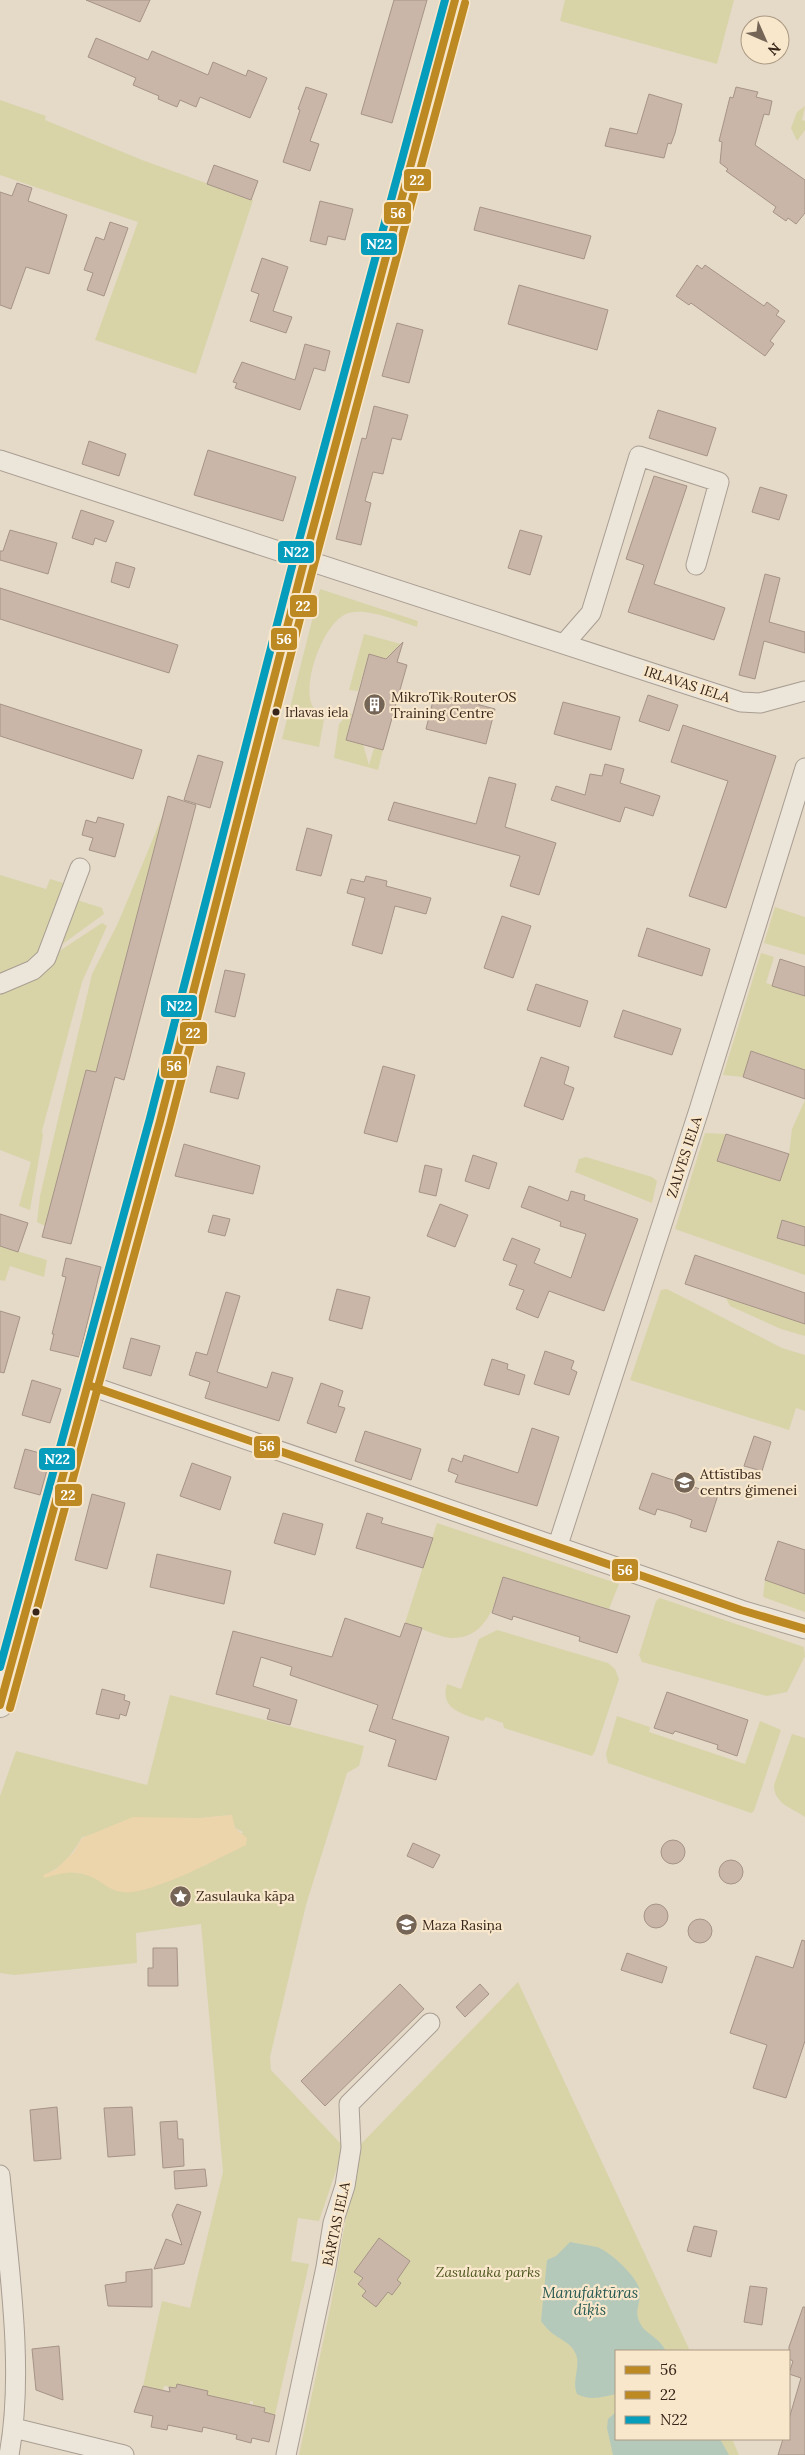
<svg xmlns="http://www.w3.org/2000/svg" width="805" height="2455" font-family="Lora,serif">
<rect width="100%" height="100%" fill="#e5d9c8"/>
<path fill="#d8d4a8" fill-rule="evenodd" d="M565 0H734L717 64 560 21Z
M0 100 46 116 45 120 142 160 253 200 196 374 95 340 138 222 0 175Z
M805 106 802 120 805 121V130L797 141 791 128 797 112Z
M320 589 418 621 417 627C399 621 363 606 346 614 323 624 302 683 312 705 315 711 320 716 324 720L319 747 282 739Z
M364 634 401 644 387 659 366 664 358 691 349 690Z
M349 713 352 714 346 740 363 744 369 765 374 748 383 750 378 770 334 758 339 724Z
M162 817 191 826 190 830 161 823 96 1072 86 1070 45 1226 37 1222 40 1196 92 974 118 923Z
M0 875 46 889 50 879 70 885 37 961 0 979Z
M74 899 102 908 104 914 53 951Z
M775 907 805 917V955L764 943Z
M102 923 107 926 82 982 42 1131 43 1135 30 1210 19 1206 31 1162 0 1150V990Z
M761 953 774 957 766 983 805 995V1070L752 1051 743 1077 723 1075Z
M805 1100V1275L675 1229 705 1133 726 1134 718 1161 780 1181 789 1154 792 1129Z
M586 1157 652 1177 657 1181 652 1203 575 1172 579 1159Z
M0 1246 47 1260 44 1277 10 1266 5 1281 0 1280Z
M667 1289 782 1348 805 1355V1411L796 1408 789 1430 630 1380 661 1290Z
M726 1298 805 1324V1336L781 1329 730 1306Z
M437 1523 619 1584 609 1609 504 1578C496 1602 487 1638 453 1638 441 1638 418 1627 405 1623Z
M765 1580 805 1594V1612L763 1597Z
M660 1598 804 1647 805 1656 787 1692 767 1696 642 1662 639 1655 656 1601Z
M497 1630 608 1663 615 1669 619 1679 595 1751 592 1756 504 1728 503 1723 486 1717 483 1721C464 1714 439 1710 447 1684L461 1689 479 1639Z
M170 1695 364 1746 359 1766 347 1773 306 1905 270 2057 271 2070 344 2147 319 2221 298 2218 291 2261 309 2264 275 2415 264 2412 265 2408 253 2405V2401H250V2404L207 2395 208 2391 164 2386 163 2391 143 2386 162 2301 190 2308 223 2172 201 1924 136 1933 137 1963 14 1975 0 1973V1796L16 1751 147 1785ZM231 1815 235 1828 243 1832 208 1864 157 1884 63 1871 43 1876C61 1868 73 1854 82 1837L200 1818Z
M617 1716 650 1727 649 1732 745 1764 760 1721 781 1730 754 1811 751 1813 608 1763 606 1754Z
M792 1734 805 1738V1817C791 1807 774 1804 774 1785Z
M518 1982 690 2351H616V2439H732L739 2455H299L331 2304 358 2147Z"/>
<path fill="#ecd4ab" d="M232 1815 235 1828 247 1838 246 1845C217 1859 162 1889 131 1892 110 1894 105 1882 89 1876 73 1869 59 1874 44 1878L43 1875 55 1870 74 1852 82 1838 133 1817 200 1818Z"/>
<path fill="#b5c9bb" d="M570 2242C579 2244 588 2245 597 2247 610 2251 641 2280 640 2293 640 2305 634 2312 640 2323 645 2334 658 2336 666 2351H616V2394C604 2397 589 2401 577 2394 572 2382 579 2370 577 2358 574 2344 562 2341 552 2333 548 2330 544 2325 541 2321L547 2260 556 2256Z
M616 2412V2439H720L729 2455H613L607 2428 608 2419Z"/>
<path fill="#cab6a8" stroke="#a59487" d="M86 0H150L140 22Z
M394 0H427L392 123 361 114Z
M96 38 148 60 152 51 208 75 213 62 246 76 248 70 267 78 250 118 200 97 196 107 180 100 177 107 158 99 159 96 133 85 136 78 88 57Z
M306 87 327 94 310 141 319 144 310 171 283 162 300 110 298 109Z
M736 87 758 92 756 97 772 101 769 115 764 114 755 145 805 180V213L796 224 788 218 786 221 773 212 776 207 726 171 728 169 720 163 722 142 719 141 730 97 733 98Z
M649 94 682 104 675 133 671 144 668 143 664 158 605 146 610 128 637 134Z
M214 165 258 181 251 200 207 184Z
M17 183 32 188 28 201 67 215 49 274 26 267 11 309 0 305V192L12 196Z
M320 201 353 209 345 240 328 236 326 245 310 241Z
M480 207 591 236 584 259 474 230Z
M110 222 128 228 104 296 87 290 93 273 84 270 96 237 104 240Z
M262 258 288 267 273 311 292 317 286 333 250 321 259 294 251 291Z
M697 265 702 269 705 265 764 306 767 302 779 311 776 315 785 321 770 341 774 344 765 356 691 303 689 305 676 296Z
M519 285 608 310 597 350 508 324Z
M397 323 423 330 409 383 382 376Z
M305 344 330 351 325 371 314 368 300 410 235 388 237 383 233 382 242 362 295 380Z
M374 406 408 415 401 440 392 438 383 474 373 472 365 501 371 503 361 545 336 539 362 438 366 439Z
M658 410 716 428 707 456 649 438Z
M89 441 126 454 119 476 82 464Z
M208 450 296 477 283 521 194 495Z
M654 476 687 486 654 584 725 608 714 640 628 612 644 565 626 559Z
M760 487 787 495 779 520 752 512Z
M81 510 114 521 106 542 95 538 93 545 72 538Z
M10 530 57 543 48 574 0 560V551H3Z
M520 530 542 536 530 575 508 568Z
M116 562 135 568 129 588 111 582Z
M765 574 780 578 769 622 805 632V653L764 641 755 679 739 675Z
M0 588 178 645 169 673 0 619Z
M403 642 397 662 407 665 383 750 346 740 369 654 386 659Z
M435 693 495 709 486 744 426 729Z
M648 695 678 705 669 731 639 721Z
M563 702 620 717 611 750 554 734Z
M0 704 142 750 133 779 0 736Z
M683 725 776 756 726 908 689 896 728 781 671 762Z
M198 755 223 762 210 808 184 800Z
M605 764 624 769 620 783 660 796 653 816 625 807 620 822 551 800 556 786 585 795 590 774 602 776Z
M489 777 516 784 505 827 556 843 539 895 510 886 520 856 388 820 394 802 476 824Z
M168 796 196 805 124 1080 115 1077 71 1244 42 1237 86 1070 96 1072Z
M98 817 124 824 115 857 89 850 93 838 82 835 86 820 96 823Z
M307 828 332 835 321 876 296 870Z
M366 876 387 881 386 886 431 898 426 914 395 906 382 954 352 945 365 898 347 893 351 879 364 882Z
M502 916 531 926 513 978 484 968Z
M647 928 710 949 702 976 638 956Z
M780 959 805 967V996L772 986Z
M225 970 245 974 235 1017 215 1012Z
M536 984 588 1001 580 1027 527 1010Z
M623 1010 681 1029 672 1055 614 1037Z
M751 1051 805 1070V1099L743 1077Z
M541 1057 569 1067 564 1084 574 1088 563 1120 524 1106Z
M217 1066 245 1073 238 1099 210 1092Z
M383 1066 415 1075 397 1142 364 1133Z
M726 1134 789 1154 780 1181 717 1161Z
M184 1144 260 1166 253 1194 175 1176Z
M473 1155 497 1163 489 1189 465 1181Z
M425 1165 442 1169 436 1196 419 1192Z
M529 1186 568 1201 571 1191 585 1195 584 1200 638 1219 604 1311 549 1291 538 1318 516 1309 524 1290 509 1285 517 1265 503 1260 512 1238 540 1249 534 1263 571 1278 586 1234 560 1226 561 1222 521 1207Z
M440 1204 468 1215 455 1247 427 1236Z
M0 1214 28 1223 18 1252 0 1246Z
M213 1215 230 1219 225 1236 208 1232Z
M782 1220 805 1227V1246L777 1238Z
M695 1255 805 1293V1324L685 1284Z
M66 1258 101 1267 79 1357 50 1350 54 1334H52L66 1277 62 1276Z
M337 1289 370 1297 362 1329 329 1320Z
M226 1292 240 1296 217 1372 267 1388 272 1372 293 1378 279 1421 205 1398 210 1382 189 1375 196 1352 207 1355Z
M0 1311 20 1317 4 1373 0 1372Z
M131 1338 160 1346 151 1376 123 1368Z
M545 1351 574 1361 571 1369 577 1372 569 1395 534 1384Z
M492 1359 508 1364 507 1369 525 1375 519 1395 484 1385Z
M32 1380 61 1389 50 1423 22 1415Z
M321 1383 343 1391 338 1406 345 1408 336 1433 307 1423Z
M532 1428 559 1437 537 1506 455 1482 458 1475 448 1471 452 1458 462 1462 464 1455 518 1473Z
M365 1431 421 1449 411 1480 355 1461Z
M754 1436 771 1442 762 1471 744 1466Z
M25 1449 51 1456 40 1495 14 1488Z
M192 1463 231 1477 220 1510 180 1496Z
M652 1473 718 1495 706 1532 690 1527 692 1520 675 1514 657 1509 655 1515 639 1509Z
M92 1494 125 1503 107 1569 75 1560Z
M283 1513 323 1524 315 1555 274 1543Z
M367 1513 383 1518 381 1523 433 1538 423 1568 356 1548Z
M778 1541 805 1550V1594L765 1580Z
M157 1554 231 1571 224 1604 150 1587Z
M503 1577 630 1616 617 1653 579 1641 580 1637 513 1616 512 1620 492 1613Z
M345 1618 400 1637 405 1623 422 1628 392 1719 449 1737 436 1780 388 1766 396 1740 369 1731 378 1705 290 1675 292 1667 261 1657 253 1686 297 1700 290 1725 267 1719 270 1709 216 1694 233 1631 332 1657Z
M102 1689 125 1695 124 1700 130 1702 126 1716 120 1714 119 1719 96 1714Z
M667 1692 748 1720 737 1756 717 1749 718 1745 675 1731 673 1734 654 1728Z
M661 1852a12 12 0 1 1 24 0a12 12 0 1 1-24 0Z
M413 1843 440 1855 433 1868 407 1856Z
M719 1872a12 12 0 1 1 24 0a12 12 0 1 1-24 0Z
M644 1916a12 12 0 1 1 24 0a12 12 0 1 1-24 0Z
M688 1931a12 12 0 1 1 24 0a12 12 0 1 1-24 0Z
M802 1940 805 1941V2041L786 2098 753 2088 767 2045 730 2033 756 1956 793 1968Z
M153 1948H177L178 1986H148V1968H153Z
M627 1953 667 1967 662 1983 621 1970Z
M400 1984 424 2009 325 2106 301 2081Z
M480 1984 489 1994 465 2017 456 2007Z
M57 2107 61 2159 34 2161 30 2110Z
M132 2107 135 2155 108 2157 104 2108Z
M177 2121 178 2139H183L184 2166 163 2168 160 2122Z
M205 2169 207 2186 175 2189 174 2171Z
M177 2204 201 2212 184 2264 154 2269 166 2239 182 2245 172 2215Z
M694 2226 717 2231 711 2257 687 2251Z
M379 2238 410 2261 397 2280 401 2283 392 2295 388 2292 376 2307 362 2296 366 2291 358 2284 363 2278 354 2272Z
M152 2269V2307L108 2306 105 2285 126 2282V2272Z
M750 2286 767 2288 762 2325 744 2322Z
M803 2307H805V2455H778L783 2439H789V2419L801 2378 789 2374 793 2361 789 2359V2347Z
M59 2346 63 2400 36 2390 32 2349Z
M177 2384 208 2391 207 2395 265 2408 264 2412 275 2415 269 2442 252 2438 251 2443 236 2439 237 2435 203 2427 202 2432 168 2425 167 2430 151 2427 153 2416 134 2412 143 2386 170 2392 169 2387 176 2388Z"/>
<g fill="none" stroke-linecap="round" stroke-linejoin="round">
<defs>
<path id="minor" d="M0 460 741 702 760 703 805 691
M564 644 591 613 639 456 719 482 696 565
M0 984 33 970 46 958 80 868
M88 1385 741 1610 805 1629
M558 1545 699 1110 805 768
M0 2175C8 2262 25 2369 9 2455
M14 2428 124 2455
M286 2455 326 2267 333 2223 345 2186 351 2148 349 2104 430 2023"/>
<path id="tertiary" d="M0 1705 160 1121 301 573 455 0"/>
</defs>
<use href="#minor" stroke="#a99e92" stroke-width="21"/>
<use href="#tertiary" stroke="#a99e92" stroke-width="26"/>
<use href="#minor" stroke="#ece5da" stroke-width="19"/>
<use href="#tertiary" stroke="#ece5da" stroke-width="24"/>
<defs>
<path id="bus-1" d="M88 1385 741 1610 805 1629
M0 1705 160 1121 301 573 455 0"/>
<path id="bus-2" d="M10 1708 170 1124 311 576 465 3"/>
<path id="bus-3" d="M0 1667 150 1118 291 570 445 0"/>
</defs>
<use href="#bus-1" stroke="#f8e7cb" stroke-width="11"/>
<use href="#bus-2" stroke="#f8e7cb" stroke-width="11"/>
<use href="#bus-3" stroke="#f8e7cb" stroke-width="11"/>
<use href="#bus-1" stroke="#bc8923" stroke-width="8"/>
<use href="#bus-2" stroke="#bc8923" stroke-width="8"/>
<use href="#bus-3" stroke="#069cbc" stroke-width="8"/>
</g>
<defs>
<symbol id="building-disc" viewBox="-11 -11 22 22"><circle r="9.5" fill="#756557" stroke="#f8e7cb"/><path d="M-4-6H4V6H1V3H-1V6H-4ZM-2.5-4.3h1.7v1.8h-1.7ZM.8-4.3h1.7v1.8H.8ZM-2.5-1h1.7V.8h-1.7ZM.8-1h1.7V.8H.8Z" fill="#fff"/></symbol>
<symbol id="school-disc" viewBox="-11 -11 22 22"><circle r="9.5" fill="#756557" stroke="#f8e7cb"/><path d="M0-5L7-2L0 1L-7-2ZM-4 1L0 2.5L4 1V4Q0 6-4 4Z" fill="#fff"/></symbol>
<symbol id="sight-disc" viewBox="-11 -11 22 22"><circle r="9.5" fill="#756557" stroke="#f8e7cb"/><path d="M0-6L1.8-2.2L6-1.7L2.9 1.2L3.7 5.4L0 3.3L-3.7 5.4L-2.9 1.2L-6-1.7L-1.8-2.2Z" fill="#fff"/></symbol>
</defs>
<g fill-rule="evenodd">
<use href="#building-disc" x="362" y="692" width="25" height="25"/>
<use href="#school-disc" x="672" y="1470" width="25" height="25"/>
<use href="#sight-disc" x="168" y="1884" width="25" height="25"/>
<use href="#school-disc" x="394" y="1912" width="25" height="25"/>
</g>
<g fill="#38261a" stroke="#f8e7cb" stroke-width="2">
<circle cx="276" cy="712" r="4.5"/>
<circle cx="36" cy="1612" r="4.5"/>
</g>
<g text-anchor="middle" stroke-width="4.5" stroke-linejoin="round" paint-order="stroke">
<g font-size="13" fill="#38261a" stroke="#f8e7cb" text-anchor="start">
<text x="285" y="717">Irlavas iela</text>
</g>
<g font-size="14" fill="#38261a" stroke="#f8e7cb">
<text transform="translate(687 684) rotate(18)" y="5">IRLAVAS IELA</text>
<text transform="translate(684 1157) rotate(-72)" y="5">ZALVES IELA</text>
<text transform="translate(336 2224) rotate(-78)" y="5">BĀRTAS IELA</text>
</g>
<g font-size="14" fill="#38261a" stroke="#f8e7cb" text-anchor="start">
<text x="391" y="702">MikroTik RouterOS<tspan x="391" dy="16">Training Centre</tspan></text>
<text x="700" y="1479">Attīstības<tspan x="700" dy="16">centrs ģimenei</tspan></text>
<text x="196" y="1901">Zasulauka kāpa</text>
<text x="422" y="1930">Maza Rasiņa</text>
</g>
<g font-size="14" font-style="italic" fill="#4d561e" stroke="#f8e7cb">
<text x="488" y="2277">Zasulauka parks</text>
</g>
<g font-size="15" font-style="italic" fill="#275952" stroke="#f8e7cb">
<text x="590" y="2298">Manufaktūras<tspan x="590" dy="17">dīķis</tspan></text>
</g>
</g>
<g stroke="#f8e7cb" stroke-width="2">
<rect x="403" y="168" width="29" height="24" rx="5" fill="#bc8923"/>
<rect x="383" y="201" width="29" height="24" rx="5" fill="#bc8923"/>
<rect x="360" y="232" width="38" height="24" rx="5" fill="#069cbc"/>
<rect x="277" y="540" width="38" height="24" rx="5" fill="#069cbc"/>
<rect x="289" y="594" width="29" height="24" rx="5" fill="#bc8923"/>
<rect x="270" y="627" width="28" height="24" rx="5" fill="#bc8923"/>
<rect x="160" y="994" width="38" height="24" rx="5" fill="#069cbc"/>
<rect x="179" y="1021" width="29" height="24" rx="5" fill="#bc8923"/>
<rect x="160" y="1055" width="28" height="24" rx="5" fill="#bc8923"/>
<rect x="253" y="1435" width="28" height="24" rx="5" fill="#bc8923"/>
<rect x="38" y="1447" width="38" height="24" rx="5" fill="#069cbc"/>
<rect x="54" y="1483" width="29" height="24" rx="5" fill="#bc8923"/>
<rect x="611" y="1558" width="28" height="24" rx="5" fill="#bc8923"/>
</g>
<g font-size="14" text-anchor="middle" font-weight="bold" fill="#fff">
<text x="417" y="185">22</text>
<text x="398" y="218">56</text>
<text x="379" y="249">N22</text>
<text x="296" y="557">N22</text>
<text x="303" y="611">22</text>
<text x="284" y="644">56</text>
<text x="179" y="1011">N22</text>
<text x="193" y="1038">22</text>
<text x="174" y="1071">56</text>
<text x="267" y="1451">56</text>
<text x="57" y="1464">N22</text>
<text x="68" y="1500">22</text>
<text x="625" y="1575">56</text>
</g>
<rect x="615" y="2350" width="175" height="90" fill="#f8e7cb" stroke="#ab9a84"/>
<rect x="625" y="2366" width="25" height="8" fill="#bc8923" stroke="#ab9a84"/>
<text x="660" y="2375" font-size="15" fill="#38261a">56</text>
<rect x="625" y="2391" width="25" height="8" fill="#bc8923" stroke="#ab9a84"/>
<text x="660" y="2400" font-size="15" fill="#38261a">22</text>
<rect x="625" y="2416" width="25" height="8" fill="#069cbc" stroke="#ab9a84"/>
<text x="660" y="2425" font-size="15" fill="#38261a">N22</text>
<g transform="translate(765 40) rotate(135)"><circle r="24" fill="#f8e7cb" stroke="#ab9a84"/>
<path d="M0-4L9 19L0 12L-9 19Z" fill="#756557"/>
<text y="-8" font-size="14" font-weight="bold" text-anchor="middle" fill="#38261a">N</text>
</g>
</svg>
